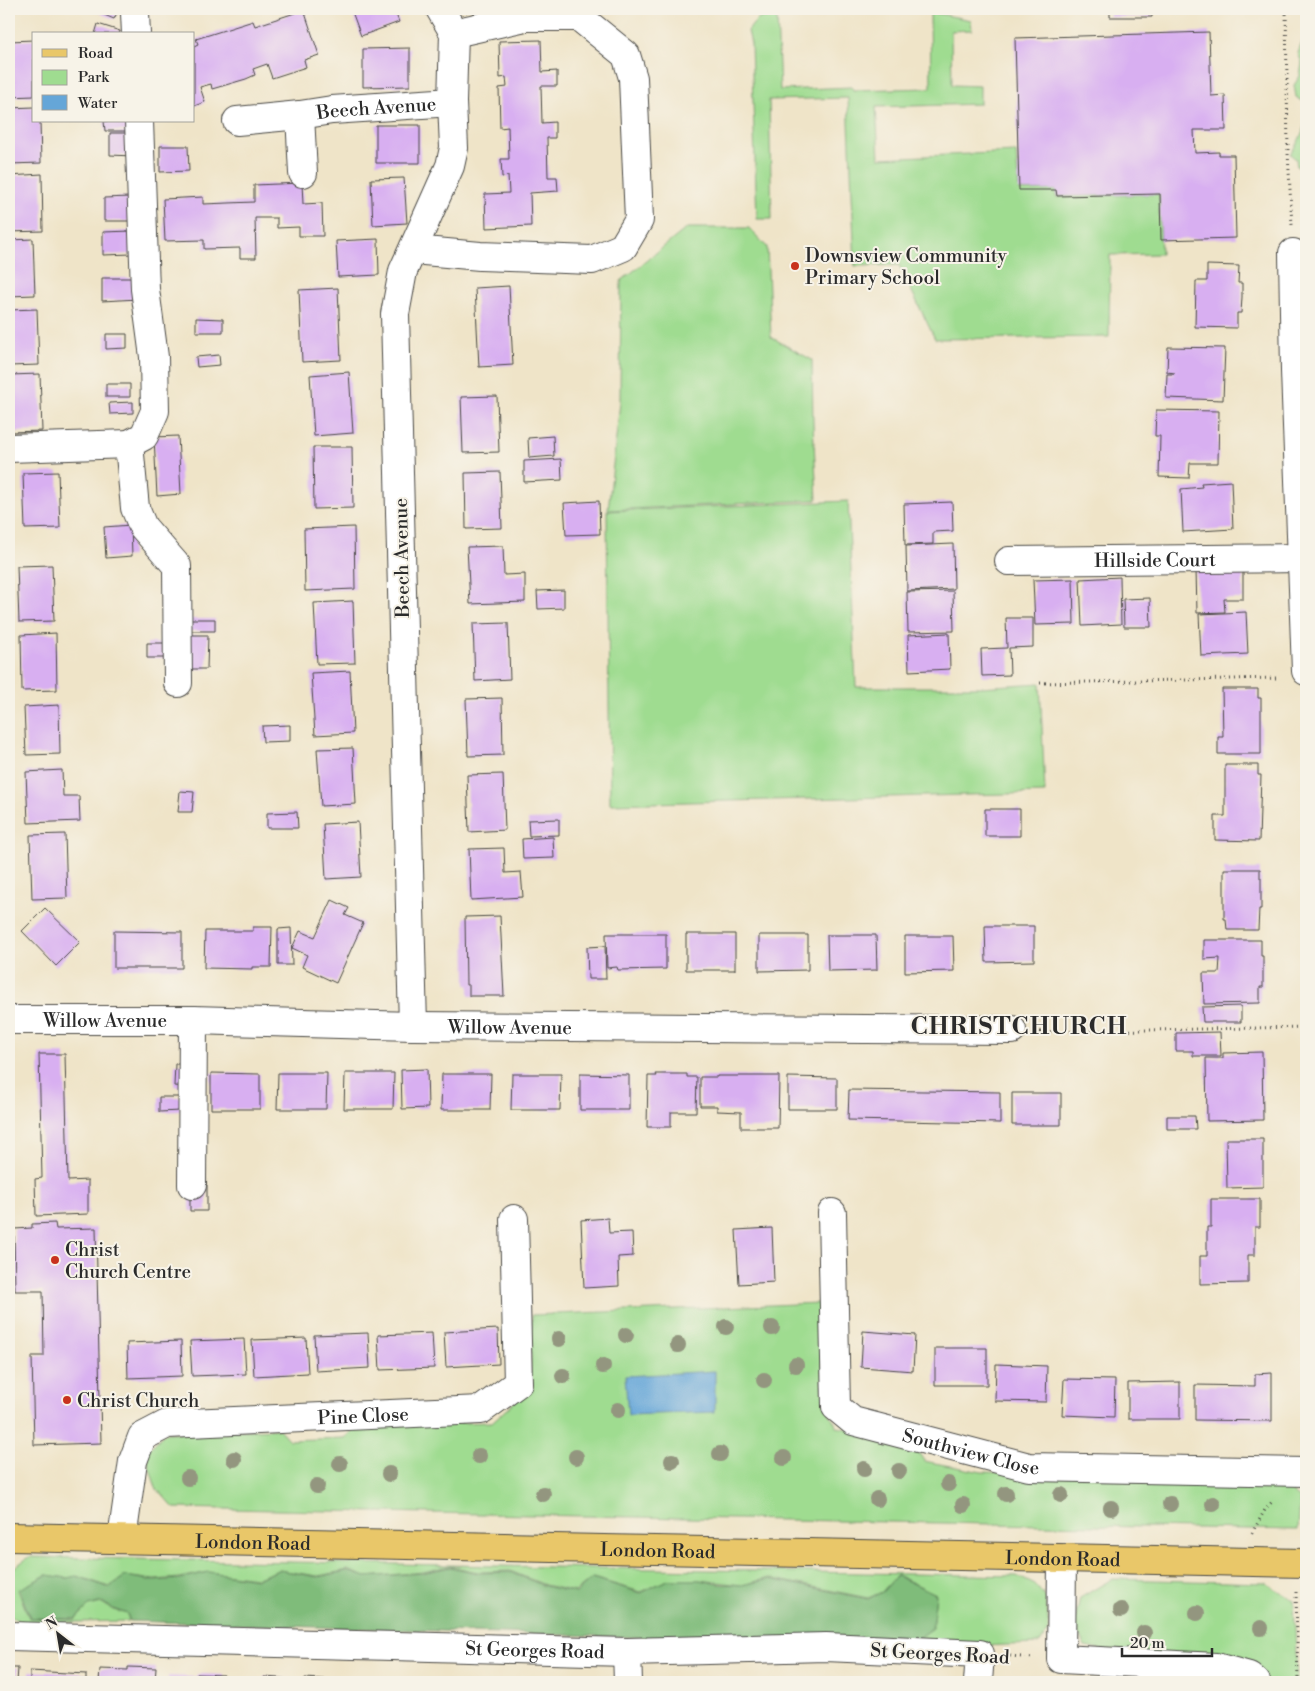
<svg xmlns="http://www.w3.org/2000/svg" width="1315" height="1691" font-family="'Libre Bodoni',serif">
<rect width="100%" height="100%" fill="#f7f3e8"/>
<filter id="ink" filterUnits="userSpaceOnUse"><feTurbulence type="fractalNoise" baseFrequency=".02" numOctaves="2"/><feDisplacementMap in="SourceGraphic" scale="10" xChannelSelector="R" yChannelSelector="G"/><feConvolveMatrix kernelMatrix="1 2 1 2 8 2 1 2 1" color-interpolation-filters="sRGB"/></filter>
<filter id="wash" filterUnits="userSpaceOnUse"><feTurbulence type="fractalNoise" baseFrequency=".0096" numOctaves="4" result="noise"/><feDisplacementMap in="SourceGraphic" scale="20" xChannelSelector="R" yChannelSelector="G"/><feGaussianBlur stdDeviation="1.12" result="paint"/><feColorMatrix in="noise" values="0 0 0 0 0 0 0 0 0 0 0 0 0 0 0 0 0 1.4 0 .05"/><feComposite in="paint" operator="in"/></filter>
<g filter="url(#wash)">
<rect width="100%" height="100%" fill="#efe4c8"/>
<path fill="#9fdc90" stroke="#65845e" d="M930 12 971 20 972 30 951 31 952 85 980 86V104L876 107 879 158 1016 152 1019 191 1056 190V197L1159 194 1161 254 1110 255 1109 337 935 339 899 265 855 266 848 98 769 100 772 219H757L751 44 748 31C758 17 760 16 777 17L780 90 852 87 853 90 931 88Z
M1306 35V103L1296 97 1294 85 1300 76 1302 63 1298 53 1304 37Z
M1306 117V167H1297L1296 159 1290 154C1299 142 1304 131 1306 117Z
M687 228H749L767 247 771 337 812 360 813 423 817 500 608 510 620 402 621 281Z
M848 501 856 687H981L1040 683 1045 793 610 804 607 511Z
M819 1303 825 1404 837 1427 870 1433 915 1447 924 1461 982 1472 1276 1481 1300 1498 1298 1530 174 1508 156 1488 145 1453 165 1433 279 1429 289 1440 345 1438 359 1426 492 1422 530 1388 532 1315Z
M29 1557 1017 1576 1035 1585 1046 1598 1049 1629 1039 1644 979 1646 912 1642 932 1628 936 1594 897 1575 882 1592 868 1598 769 1578 742 1585 700 1580H667L641 1592 593 1578 575 1592 545 1585 510 1571 478 1572 450 1566 423 1572 366 1577 348 1570 318 1576 279 1570 257 1578 208 1572 180 1578 154 1580 125 1576 109 1587 78 1576 67 1578 46 1575 18 1590 29 1618 75 1620 89 1606 102 1603 113 1610 127 1614 129 1621 24 1623 9 1616V1571Z
M1112 1579 1266 1583 1294 1600 1297 1682H1269L1085 1647 1074 1625 1080 1598Z"/>
<path fill="#7fbc7a" stroke="#557452" d="M450 1567 478 1573 510 1572 545 1586 576 1593 592 1578 641 1593 667 1580H699L720 1584 742 1585 770 1579 868 1599 882 1592 897 1576 936 1594 932 1628 911 1643 660 1638 130 1621 127 1614 113 1609 102 1602 89 1606 75 1619 30 1618 19 1589 47 1575 67 1578 77 1576 109 1588 125 1576 154 1581 180 1579 208 1572 257 1579 279 1570 318 1577 347 1571 366 1577 423 1573Z"/>
<path fill="#65a6d8" stroke="#486882" d="M715 1371V1412L628 1415 625 1376Z"/>
<g id="blocks">
<path fill="#d8aff1" d="M90 9H119L114 19Z
M351 9H394L399 22 361 36Z
M1110 9H1152V17H1110Z
M304 10 319 55 304 60 306 67 272 78 267 64 253 69 255 75 246 79 212 89 211 84 200 87 205 102 194 106V46L198 44 196 39 253 21 255 26Z
M98 24 120 31 119 34H95Z
M1209 32 1211 96 1225 95 1226 130H1194L1195 153 1219 152V155H1234L1236 238 1161 240 1160 194 1057 196 1056 190H1019L1015 38Z
M34 40V96L9 97V41Z
M541 40 542 72 557 71V86H541L542 123 555 122V138H547L548 177H557L558 191 530 193 531 226 486 228 485 194 509 193 508 176 502 177 501 159H509L508 127 500 128 499 88 507 87 506 77 500 78 499 41Z
M410 48V86L363 87V49Z
M34 107V121H40L41 163 9 164V108Z
M104 121H133V131H105Z
M376 125H420V163H376Z
M110 133H133V156L110 155Z
M160 146H188L189 171 160 172Z
M42 174 43 231 9 232V176Z
M404 178 407 223 373 225 371 179Z
M302 183 303 204 322 203 323 236H299V227L277 228V218H255L256 258H240V248L204 249V240L165 241 163 199 203 197V204L254 202V185Z
M129 197V221H104V198Z
M132 231V254L103 255V232Z
M33 239 35 295 9 296V240Z
M378 239 379 275 338 277 336 241Z
M1207 265 1239 266 1238 283H1242V297L1241 313H1237V328L1195 327 1196 281H1207Z
M102 278H137L138 299 102 301Z
M509 286 513 365 479 367 475 288Z
M338 288 341 360 302 362 299 290Z
M37 309 39 365 9 366V310Z
M196 318 223 319V332H196Z
M106 334H127V348L106 349Z
M1168 347 1225 348 1223 400 1166 398 1167 374H1174L1175 373 1167 372Z
M219 355 220 365 197 367 196 357Z
M349 372 353 433 314 436 310 375Z
M40 374 42 431 9 432V375Z
M106 384H130V397H106Z
M497 396 499 452 463 453 461 397Z
M133 402V413L110 414 109 403Z
M1156 410 1219 411 1218 463H1190L1189 478 1159 477 1160 436H1155Z
M178 436 181 494 157 496 154 437Z
M553 436 554 456 529 458 528 438Z
M313 447H352L353 508 314 509Z
M561 459 562 480 524 482V461Z
M58 472 60 528 25 529 23 473Z
M500 472 502 528 466 529 465 473Z
M1231 481 1233 529 1183 532 1181 489 1202 487 1201 483Z
M599 501 600 534 566 535 564 503Z
M952 502 953 531 933 532V544L905 545 904 504Z
M131 525 132 556 106 558 104 527Z
M354 527 355 589 305 591 304 529Z
M953 544 954 589 907 591 906 546Z
M503 546 504 575 525 574V602L470 604 467 547Z
M52 565 54 621 19 622 17 566Z
M1243 569V599H1224L1225 612 1197 613 1196 570Z
M1120 577 1121 624 1082 626 1080 579Z
M1073 579 1074 624 1035 625 1033 580Z
M564 590V608L538 609 537 591Z
M953 591 954 631 908 632 907 592Z
M1150 598 1151 627H1124L1123 599Z
M353 601 355 663 317 664 314 603Z
M1246 612 1248 654 1201 656 1199 614Z
M1006 618H1033V647L1009 648 1010 675 982 676 981 649 1007 648Z
M190 619H215V631H190Z
M508 623 510 679 475 681 473 624Z
M56 633 57 690 22 691 21 635Z
M949 633 950 669 909 671 908 635Z
M184 635H208L207 669H183Z
M147 643H168V658H147Z
M350 671 353 733 315 735 311 673Z
M1222 689H1258V698H1261V754H1218V737H1223Z
M502 698 503 755 468 756 466 699Z
M59 705 60 754 26 755 24 707Z
M290 725V741L263 742 262 726Z
M353 748 356 804 321 806 317 749Z
M1225 765H1258V775H1261L1259 841 1215 840V816H1225Z
M62 770 63 796H79L80 821 28 823 26 772Z
M503 774 505 830 469 832 467 775Z
M180 791 194 792 192 812H178Z
M985 809H1020V836H985Z
M297 812 298 828H267V813Z
M559 819V835L529 836 528 820Z
M358 822 361 877 326 879 323 824Z
M65 834 67 898 32 899 30 835Z
M553 837 554 858 523 859 522 839Z
M504 848 505 873 521 872 523 897 471 900 469 849Z
M1224 869H1260V878H1261V909H1259L1258 930H1227L1226 919H1224Z
M332 900 349 908 345 915 363 923 336 983 302 967 307 955 292 948 300 931 315 937Z
M45 908 80 942 56 966 22 931Z
M500 916 504 996H469V985H466L465 917Z
M985 926H1034V961L986 962Z
M253 927H272L271 967H252V969L204 968 205 931H253Z
M291 928 292 965H278V929Z
M114 931 182 932V968H114Z
M606 934H666V969L618 970 617 967 607 968Z
M686 934H735V970H686Z
M759 935H808V970L759 971Z
M827 935H876L877 970 828 971Z
M905 936H953L954 971 905 972Z
M1204 940H1261V956H1263V987H1260V1003L1204 1004 1203 973H1219L1220 958 1204 959Z
M605 946 606 979H588L587 947Z
M1241 1006V1022H1203L1202 1007Z
M1220 1032 1221 1056H1193V1051H1176V1033Z
M1262 1052 1263 1120 1207 1121 1206 1058H1223V1053Z
M39 1054H65L68 1181 88 1180V1214L36 1216 35 1179 42 1178Z
M175 1064H189L188 1087 174 1086Z
M427 1069 428 1108 402 1109 401 1070Z
M211 1073 260 1074V1109H211Z
M278 1073H327L326 1109H277Z
M345 1073H394L393 1109H344Z
M442 1074H491L490 1110H441Z
M512 1074H561L560 1110H511Z
M580 1074 629 1075V1110H580Z
M656 1074H687V1077H697L696 1112H671V1127H647L648 1076H657Z
M717 1076H779L778 1128H741V1112L717 1111V1106H700V1077H717Z
M788 1077 837 1078V1109H788Z
M849 1090 1000 1092V1123L848 1120Z
M1012 1093H1061V1125H1012Z
M159 1097H180V1111L159 1112Z
M1167 1116H1195L1196 1129H1167Z
M1226 1139H1263V1187L1227 1188Z
M207 1185V1211H190V1186Z
M1211 1199H1260V1227H1255V1255H1248V1283L1200 1284V1256H1207V1227H1211Z
M608 1218 609 1233 632 1232 633 1256 618 1257 619 1286 584 1288 581 1220Z
M55 1223 56 1229 96 1228 101 1443 34 1445 32 1356H44L43 1291H15L14 1229 32 1228V1224Z
M772 1228 774 1282 739 1284 736 1230Z
M498 1329 499 1364 446 1367 444 1332Z
M863 1331 915 1335 913 1371 861 1367Z
M368 1333 370 1368 316 1371 314 1335Z
M432 1333 434 1368 380 1370 378 1335Z
M306 1338 308 1373 254 1376 252 1340Z
M244 1339 246 1374 192 1376 190 1341Z
M181 1341 182 1376 128 1378 127 1343Z
M935 1348H987V1385H935Z
M996 1364 1047 1366 1046 1402 995 1401Z
M1272 1373V1421L1195 1420V1385L1255 1386V1374Z
M1064 1379 1115 1380 1114 1417 1062 1415Z
M1180 1382V1419H1128V1383Z
M128 1667 156 1668 155 1682H99L100 1669 128 1670Z
M9 1668H18L17 1682H9Z
M30 1671 86 1674V1682H30Z
M197 1674 224 1675V1682H168V1676L196 1677Z
M264 1677 292 1679V1682H264Z
M305 1678 350 1681V1682H304Z
M236 1680 259 1681V1682H236Z"/>
</g>
</g>
<g filter="url(#ink)">
<use href="#blocks" fill-opacity="0" stroke="#484743" stroke-width="1"/>
<g fill="none" stroke-linecap="round" stroke-linejoin="round">
<defs>
<g id="minor">
<path d="M135 13 136 34"/>
<path d="M300 115 303 173"/>
<path id="s1" d="M237 121 300 115 332 110 452 102"/>
<path d="M413 250 480 256 592 260 623 247 639 220 633 78 626 55 579 17H525L454 33"/>
<path d="M1293 253 1295 371 1306 671"/>
<path d="M129 444 135 508 143 527 177 566 178 683"/>
<path d="M9 448 129 444 144 436 155 411 154 357 145 289 139 121"/>
<path id="s2" d="M1009 561 1301 558"/>
<path id="s3" d="M9 1020H193L413 1026 1012 1030"/>
<path d="M413 1026 395 314 403 271 450 166 454 148 452 102 454 33 440 9"/>
<path d="M192 1185 193 1020"/>
<path id="s4" d="M832 1213 836 1407 853 1421 1029 1467 1306 1472"/>
<path id="s5" d="M122 1539 133 1461 142 1437 167 1424 481 1410 518 1383 514 1219"/>
<path d="M1062 1559 1061 1659 1216 1667 1249 1676 1256 1682"/>
<path id="s6" d="M9 1636 627 1652 826 1647 980 1654 978 1682"/>
<path d="M627 1652 628 1682"/>
</g>
<g id="major">
<path id="s7" d="M9 1537 1306 1563"/>
</g>
</defs>
<use href="#minor" stroke="#484743" stroke-width="30"/>
<use href="#major" stroke="#484743" stroke-width="30"/>
<path stroke="#484743" stroke-width="3" stroke-dasharray="1 4" stroke-linecap="butt" d="M1286 9 1288 153 1292 225
M1040 683 1278 678
M1040 1032 1306 1027
M1252 1533 1266 1508 1273 1501
M1296 1592 1298 1682
M1010 1656 1033 1658"/>
<use href="#minor" stroke="#fff" stroke-width="28"/>
<use href="#major" stroke="#e9c769" stroke-width="28"/>
</g>
<g fill="#93967f">
<circle cx="726" cy="1327" r="8"/>
<circle cx="772" cy="1328" r="8"/>
<circle cx="626" cy="1335" r="8"/>
<circle cx="559" cy="1339" r="8"/>
<circle cx="678" cy="1345" r="8"/>
<circle cx="796" cy="1365" r="8"/>
<circle cx="603" cy="1366" r="8"/>
<circle cx="563" cy="1376" r="8"/>
<circle cx="764" cy="1380" r="8"/>
<circle cx="618" cy="1410" r="8"/>
<circle cx="720" cy="1454" r="8"/>
<circle cx="479" cy="1456" r="8"/>
<circle cx="576" cy="1457" r="8"/>
<circle cx="784" cy="1458" r="8"/>
<circle cx="234" cy="1459" r="8"/>
<circle cx="672" cy="1461" r="8"/>
<circle cx="340" cy="1464" r="8"/>
<circle cx="864" cy="1469" r="8"/>
<circle cx="899" cy="1471" r="8"/>
<circle cx="389" cy="1474" r="8"/>
<circle cx="188" cy="1478" r="8"/>
<circle cx="948" cy="1484" r="8"/>
<circle cx="317" cy="1486" r="8"/>
<circle cx="543" cy="1494" r="8"/>
<circle cx="1006" cy="1494" r="8"/>
<circle cx="1061" cy="1495" r="8"/>
<circle cx="877" cy="1499" r="8"/>
<circle cx="1170" cy="1504" r="8"/>
<circle cx="1213" cy="1504" r="8"/>
<circle cx="963" cy="1505" r="8"/>
<circle cx="1111" cy="1508" r="8"/>
<circle cx="1121" cy="1610" r="8"/>
<circle cx="1197" cy="1613" r="8"/>
<circle cx="1261" cy="1628" r="8"/>
<circle cx="1144" cy="1633" r="8"/>
</g>
</g>
<g fill="#c8321e" stroke="#f7f3e8" stroke-width="2">
<circle cx="795" cy="266" r="5"/>
<circle cx="55" cy="1260" r="5"/>
<circle cx="67" cy="1400" r="5"/>
</g>
<g text-anchor="middle" stroke-width="4" stroke-linejoin="round" paint-order="stroke">
<g font-size="19" fill="#2b2b2b" stroke="#f7f3e8">
<text dy="7" stroke="none"><textPath href="#s1" startOffset="140">Beech Avenue</textPath></text>
<text transform="translate(401 558) rotate(-91)" y="7">Beech Avenue</text>
<text dy="7" stroke="none"><textPath href="#s2" startOffset="146">Hillside Court</textPath></text>
<text dy="7" stroke="none"><textPath href="#s3" startOffset="96">Willow Avenue</textPath></text>
<text dy="7" stroke="none"><textPath href="#s3" startOffset="501">Willow Avenue</textPath></text>
<text dy="7" stroke="none"><textPath href="#s5" startOffset="329">Pine Close</textPath></text>
<text dy="7" stroke="none"><textPath href="#s4" startOffset="338">Southview Close</textPath></text>
<text dy="7" stroke="none"><textPath href="#s7" startOffset="244">London Road</textPath></text>
<text dy="7" stroke="none"><textPath href="#s7" startOffset="649">London Road</textPath></text>
<text dy="7" stroke="none"><textPath href="#s7" startOffset="1054">London Road</textPath></text>
<text dy="7" stroke="none"><textPath href="#s6" startOffset="526">St Georges Road</textPath></text>
<text transform="translate(940 1653) rotate(3)" y="7">St Georges Road</text>
</g>
<g font-size="19" fill="#2b2b2b" stroke="#f7f3e8" text-anchor="start">
<text x="805" y="262">Downsview Community<tspan x="805" dy="22">Primary School</tspan></text>
<text x="65" y="1256">Christ<tspan x="65" dy="22">Church Centre</tspan></text>
<text x="77" y="1407">Christ Church</text>
</g>
<g font-size="24" font-weight="bold" letter-spacing="1" fill="#2b2b2b" stroke="#f7f3e8">
<text x="1019" y="1034">CHRISTCHURCH</text>
</g>
</g>
<rect width="1315" height="1691" fill="none" stroke="#f7f3e8" stroke-width="30"/>
<rect x="32" y="32" width="162" height="90" fill="#f7f3e8" stroke="#a5a39c"/>
<rect x="42" y="49" width="25" height="8" fill="#e9c769" stroke="#a5a39c"/>
<text x="78" y="58" font-size="15" fill="#2b2b2b">Road</text>
<rect x="42" y="70" width="25" height="15" fill="#9fdc90" stroke="#a5a39c"/>
<text x="78" y="82" font-size="15" fill="#2b2b2b">Park</text>
<rect x="42" y="95" width="25" height="15" fill="#65a6d8" stroke="#a5a39c"/>
<text x="78" y="108" font-size="15" fill="#2b2b2b">Water</text>
<g transform="translate(58 1634) rotate(329)" stroke="#f7f3e8" stroke-width="4" paint-order="stroke">
<path d="M0-4L9 19L0 12L-9 19Z" fill="#2b2b2b"/>
<text y="-8" font-size="14" font-weight="bold" text-anchor="middle" fill="#2b2b2b">N</text>
</g>
<path d="M1122 1648v8h90v-8" fill="none" stroke="#2b2b2b" stroke-width="2.5"/>
<text x="1130" y="1648" font-size="15" fill="#2b2b2b" stroke="#f7f3e8" stroke-width="4" paint-order="stroke">20 m</text>
</svg>
